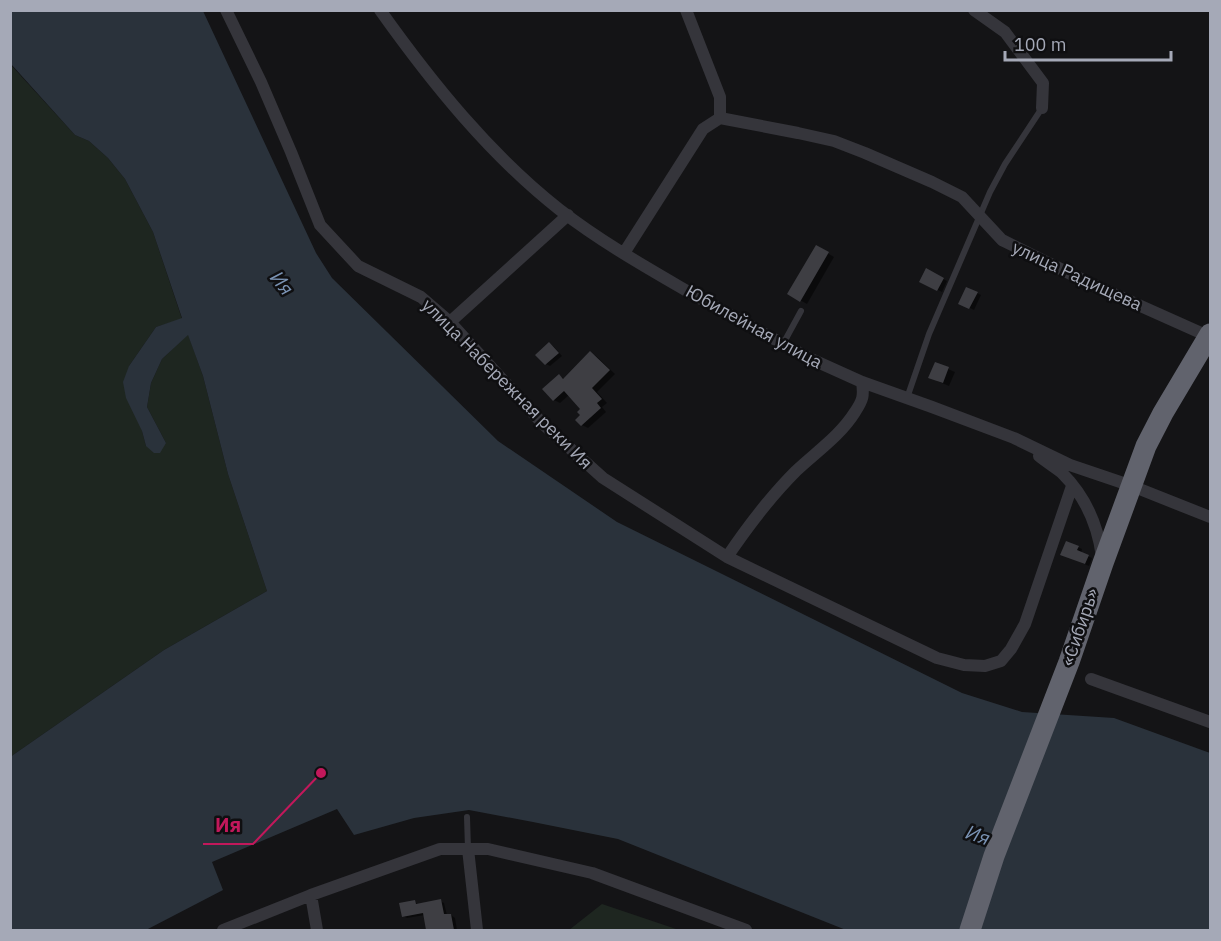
<svg xmlns="http://www.w3.org/2000/svg" width="1221" height="941" font-family="'IBM Plex Sans',sans-serif">
<rect width="100%" height="100%" fill="#141416"/>
<path fill="#1e2620" d="M10 64 75 135 89 141 108 158 125 179 153 232 182 319 156 327 129 366 142 431 146 446 166 443 147 407 151 383 162 359 188 334 203 376 228 474 267 591 164 650 13 755 11 758Z
M602 904 679 930H569Z"/>
<path fill="#2a323b" d="M11 11H203L316 253 332 278 498 441 617 522 962 693 1022 712 1114 718 1210 753V930H846L618 839 533 822 469 810 414 818 354 835 337 809 212 862 223 890 146 930H11L10 758 13 755 164 650 267 591 228 474 203 376 188 335 162 359 151 383 147 407 166 443 160 453H154L146 446 142 431 126 398 123 382 129 366 156 327 182 318 153 232 125 179 108 158 89 141 75 135 11 64Z"/>
<path fill="#0007" d="M817 247 834 257 807 304 789 294Z
M926 270 947 281 942 292 921 281Z
M967 288 981 295 974 310 960 303Z
M550 344 554 347 562 356 550 366 546 364Z
M590 353 596 356 615 374 597 392 607 403 602 407 606 412 588 428 582 425V409L569 395 560 403 554 400 559 376 565 379Z
M936 364 955 372 949 386 937 381Z
M1078 547 1082 549 1081 553 1092 558 1089 566 1066 556Z
M440 901 444 903 447 915H451L455 918 457 930H427L425 915 407 918 403 916 414 902 418 904Z"/>
<path fill="#3e3e43" d="M816 245 829 252 800 302 787 294Z
M926 268 944 278 937 291 919 282Z
M966 287 978 292 969 309 958 304Z
M549 342 559 353 545 365 535 355Z
M590 351 610 370 592 388 602 399 597 403 601 408 581 426 575 420 580 415 577 412 580 409 564 391 553 401 542 389 559 374 563 379Z
M935 362 949 367 943 383 928 378Z
M1066 541 1079 546 1077 550 1089 555 1085 564 1060 555Z
M441 899 444 914H451L454 930H426L423 913 402 917 399 903 415 900 416 904Z"/>
<g fill="none" stroke-linecap="round" stroke-linejoin="round">
<path stroke="#35353b" stroke-width="6" d="M783 344 801 311
M907 398 929 334 990 192 1005 164 1042 108
M467 817 468 849"/>
<path stroke="#35353b" stroke-width="12" d="M226 10 261 82 291 152 320 225 358 266 421 297 450 322 542 423 603 478 727 557 937 658 964 665 985 666 1001 661 1011 649 1025 624 1072 486
M380 10C432 83 490 155 560 210 600 241 644 266 687 291 728 314 770 337 811 359L862 382 932 407 1014 438 1070 465 1132 486 1210 517
M974 10 1005 32 1043 83 1042 108
M720 118 798 133 834 141 865 153 932 182 962 197 1002 240 1087 282 1210 337
M624 253 703 129 720 118V97L686 10
M450 322 568 215
M1039 456C1046 462 1055 467 1062 473 1085 496 1098 526 1102 557
M727 557C748 526 770 497 796 471 816 452 840 436 855 412 863 400 864 396 862 382
M1091 679 1210 722
M468 849 477 930
M311 895 317 930
M223 930 311 895 440 849H488L592 873 746 930"/>
<path stroke="#61636d" stroke-width="21" d="M970 930 994 856 1069 662 1103 563 1146 446 1163 413 1210 334"/>
</g>
<g text-anchor="middle" stroke-width="5" stroke-linejoin="round" paint-order="stroke">
<g font-size="18" fill="#a5a9b7" stroke="#0f0f11">
<text transform="translate(1077 276) rotate(25)" y="6">улица Радищева</text>
<text transform="translate(754 327) rotate(29)" y="6">Юбилейная улица</text>
<text transform="translate(507 384) rotate(45)" y="6">улица Набережная реки Ия</text>
<text transform="translate(1080 627) rotate(-71)" y="6">«Сибирь»</text>
</g>
<g font-size="20" font-style="italic" fill="#7a93b4" stroke="#0f0f11">
<text transform="translate(282 283) rotate(51)" y="7">Ия</text>
<text transform="translate(978 835) rotate(19)" y="7">Ия</text>
</g>
</g>
<path fill="none" stroke="#c2185b" stroke-width="2" d="M321 773L253 844H203"/>
<circle fill="#c2185b" stroke="#0f0f11" stroke-width="2" cx="321" cy="773" r="6"/>
<g font-size="20" text-anchor="middle" font-weight="bold" fill="#c2185b" stroke="#0f0f11" stroke-width="5" stroke-linejoin="round" paint-order="stroke">
<text x="228" y="832">Ия</text>
</g>
<rect width="1221" height="941" fill="none" stroke="#a5a9b7" stroke-width="24"/>
<path d="M1005 51v9h166v-9" fill="none" stroke="#a5a9b7" stroke-width="3"/>
<text x="1014" y="51" font-size="18" fill="#a5a9b7" stroke="#0f0f11" stroke-width="4.5" paint-order="stroke">100 m</text>
</svg>
